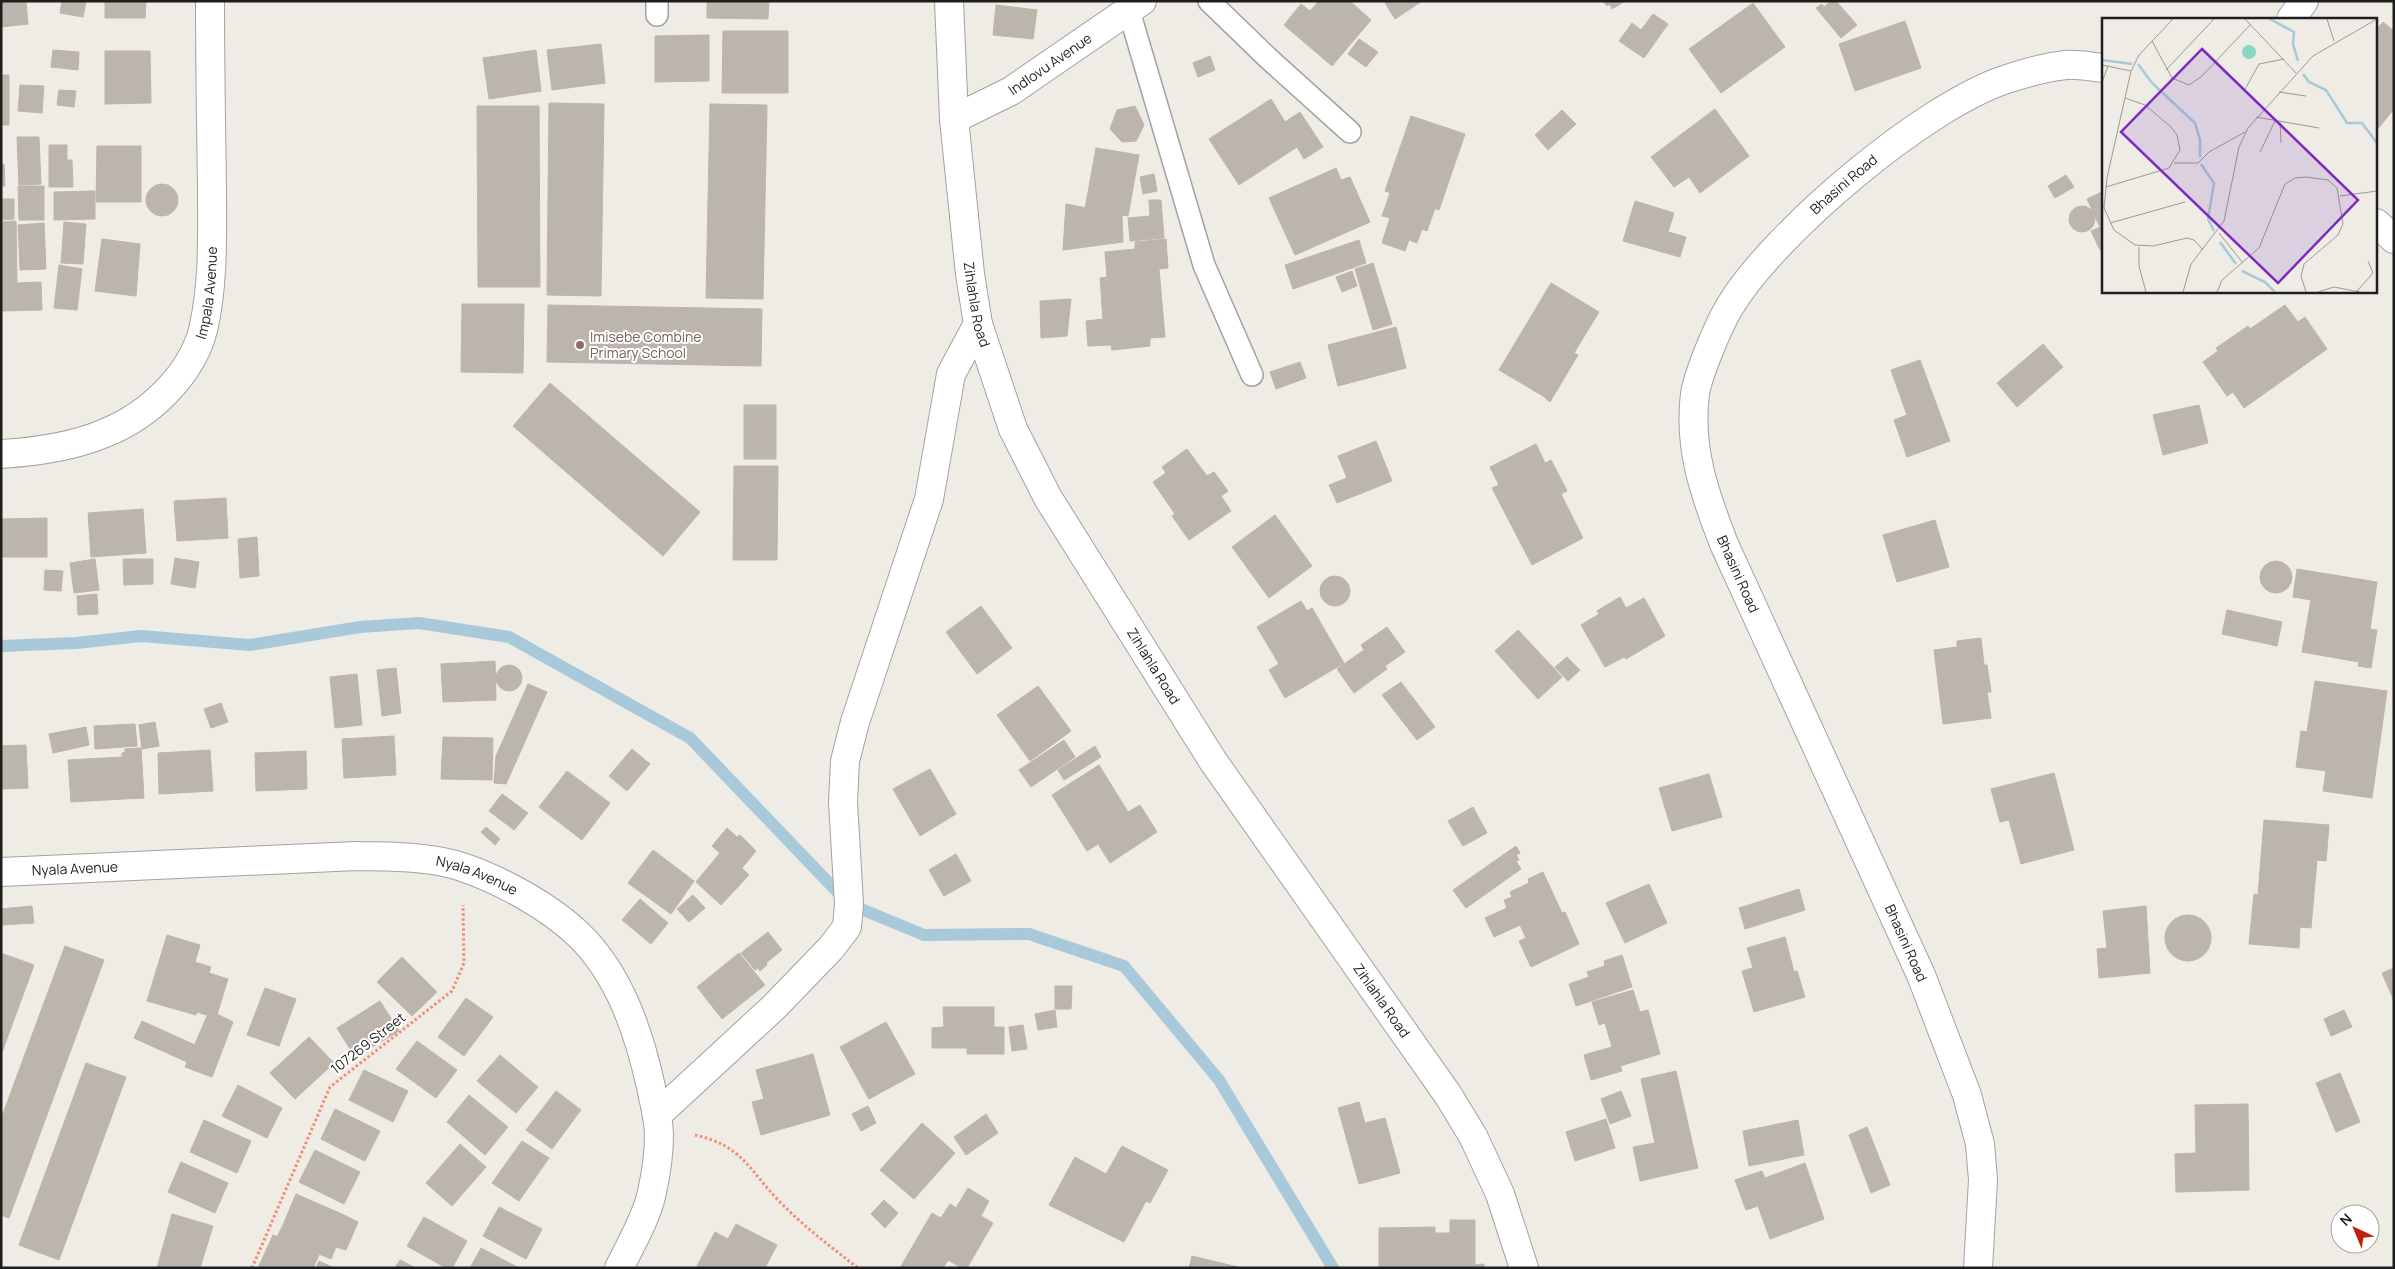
<svg xmlns="http://www.w3.org/2000/svg" width="2395" height="1269" font-family="Manrope,sans-serif">
<rect width="100%" height="100%" fill="#eeece5"/>
<g fill="none" stroke-linecap="round" stroke-linejoin="round">
<path stroke="#a8c9d9" stroke-width="12" d="M1 646 76 643 141 636 250 645 360 627 419 623 509 637 690 738 849 904 924 935 1029 934 1124 966 1219 1080 1333 1268"/>
</g>
<path fill="#bbb5ae" stroke="#bfb4a8" d="M1 1H26L28 24 1 27Z
M62 1H86L83 17 60 13Z
M105 1H146L145 18H105Z
M707 1H769L768 19 707 18Z
M1319 1H1350L1371 20 1332 66 1284 25 1301 4 1310 11Z
M1384 1H1422L1395 19Z
M1603 1H1625L1612 9 1610 4 1607 6Z
M1831 1H1836L1857 25 1841 38 1816 8 1822 4 1824 7Z
M1753 3 1785 47 1721 93 1689 49Z
M996 5 1037 10 1033 39 993 35Z
M1653 14 1668 24 1644 58 1619 41 1632 23 1641 30Z
M1905 21 1921 68 1855 91 1839 44Z
M2383 22 2394 31V109L2376 131V30Z
M723 31H788V93H722Z
M709 35V81L655 82V36Z
M1359 39 1378 52 1366 67 1348 54Z
M601 44 605 83 552 90 547 50Z
M53 50 79 52 78 70 51 67Z
M536 50 541 91 489 99 483 58Z
M105 51H150L151 103 105 104Z
M1210 56 1215 70 1198 77 1193 63Z
M1 75H9V125H1Z
M20 85 44 86 42 113 18 111Z
M59 90 76 91 74 107 57 105Z
M1271 99 1285 122 1300 112 1323 147 1304 159 1297 147 1239 185 1209 139Z
M549 103 604 104 601 296 547 295Z
M710 104 767 105 763 299 706 298Z
M477 106H539L540 287H478Z
M1135 106 1144 125 1136 141 1122 142 1110 129 1117 110Z
M1715 109 1749 156 1700 193 1689 177 1674 187 1651 157Z
M1562 110 1576 124 1548 150 1535 135Z
M1411 116 1465 134 1439 210 1385 191Z
M17 137H39L41 184 19 185Z
M49 145H67V160H72L73 187H49Z
M97 146H141V202H96Z
M1096 148 1139 155 1128 216 1085 209Z
M1 159 2 164H4L5 186H1Z
M1336 168 1341 180 1350 177 1370 222 1295 255 1269 198Z
M1154 174 1157 191 1143 194 1140 177Z
M2066 175 2074 187 2055 198 2048 186Z
M146 200a16 16 0 1 1 32 0a16 16 0 1 1-32 0Z
M18 186H44V220H19Z
M95 191V219L54 220V192Z
M2104 191V248L2100 250 2091 231 2100 227 2087 199Z
M1390 193 1435 208 1427 231 1422 229 1417 243 1409 240 1405 251 1382 243 1390 218 1382 216Z
M1 199H14V219L1 220Z
M1149 200H1161L1164 238 1130 241 1128 218 1150 216Z
M1635 201 1674 213 1668 232 1686 237 1680 257 1623 241Z
M1066 204 1122 215 1123 242 1063 250Z
M2069 219a13 13 0 1 1 26 0a13 13 0 1 1-26 0Z
M16 221 17 283 41 282 42 310 1 311V222Z
M64 222 86 224 83 264 61 263Z
M44 223 46 269 20 270 18 225Z
M102 239 140 244 136 296 95 291Z
M1166 239 1168 268 1159 269 1165 337 1150 338V346L1112 350 1111 345 1088 346 1086 321 1103 319 1100 278 1107 277 1105 252 1135 249V242Z
M1359 240 1366 263 1293 289 1285 265Z
M1373 263 1392 324 1373 330 1355 269Z
M59 265 82 269 77 310 54 308Z
M1352 271 1357 286 1342 292 1336 277Z
M1551 283 1599 312 1574 353 1578 355 1550 402 1543 396 1499 370Z
M1071 299 1067 336 1041 338 1040 301Z
M462 304H524L523 373 461 372Z
M548 305 762 309 761 366 547 362Z
M2285 305 2298 322 2305 317 2327 349 2244 408 2233 392 2227 396 2203 362 2218 351 2216 348 2248 326 2250 329Z
M1396 327 1406 368 1338 386 1328 345Z
M2043 344 2063 367 2017 407 1997 383Z
M1920 360 1950 441 1907 457 1894 420 1907 415 1891 370Z
M1300 362 1306 378 1276 389 1270 372Z
M550 383 700 512 663 556 513 426Z
M744 405H776V459H744Z
M2199 405 2208 443 2163 455 2153 415Z
M1376 441 1392 481 1337 503 1329 485 1347 478 1338 456Z
M1536 444 1545 463 1551 460 1567 491 1561 494 1583 538 1532 565 1492 488 1499 485 1490 467Z
M1187 449 1207 476 1214 472 1228 491 1221 496 1231 511 1189 540 1172 516 1175 514 1153 482 1166 473 1162 467Z
M734 466H778L777 560H733Z
M226 498 228 538 177 541 174 501Z
M143 509 146 553 91 557 88 513Z
M1275 515 1312 566 1269 598 1232 547Z
M47 518V557H1V519Z
M1935 520 1949 567 1897 582 1883 535Z
M257 537 259 576 240 578 238 539Z
M175 558 199 562 195 588 171 584Z
M95 559 99 590 74 593 70 563Z
M123 559H153V584L124 585Z
M2260 577a16 16 0 1 1 32 0a16 16 0 1 1-32 0Z
M2297 569 2377 582 2370 629 2377 630 2371 668 2358 666 2359 662 2302 652 2311 600 2293 597Z
M45 570 63 571 61 591 44 590Z
M1320 591a15 15 0 1 1 30 0a15 15 0 1 1-30 0Z
M97 594 98 614 78 615 77 596Z
M1620 597 1626 608 1644 598 1665 636 1626 659 1624 657 1605 667 1581 625 1599 614 1597 611Z
M1301 601 1307 611 1312 608 1344 663 1285 698 1269 670 1279 664 1257 627Z
M981 606 1012 648 977 674 946 632Z
M2227 610 2282 622 2277 646 2222 634Z
M1387 627 1405 652 1385 666 1371 645 1364 650 1361 645Z
M1518 630 1562 677 1538 699 1495 651Z
M1981 638 1984 665H1987L1991 692H1987L1991 718 1943 724 1934 650 1957 647V641Z
M1371 645 1387 669 1354 693 1337 669Z
M1567 657 1580 670 1568 681 1555 667Z
M495 661 496 700 443 702 441 664Z
M496 678a13 13 0 1 1 26 0a13 13 0 1 1-26 0Z
M396 668 401 713 382 716 377 670Z
M357 674 362 725 335 728 330 677Z
M2315 681 2387 691 2372 798 2323 791 2326 771 2296 767 2301 731 2307 732Z
M1401 682 1435 727 1417 740 1382 695Z
M528 684 547 692 506 784 494 783 496 756Z
M1038 686 1071 731 1030 761 997 715Z
M221 703 228 722 211 728 204 709Z
M155 722 159 746 142 749 139 725Z
M135 724 137 746 95 749 94 726Z
M86 727 89 745 53 753 49 734Z
M394 736 396 775 344 778 342 739Z
M443 737 493 738 492 780 441 779Z
M1064 740 1075 757 1031 787 1019 770Z
M26 745 28 788 1 789V746Z
M1095 746 1101 757 1064 780 1058 770Z
M141 748 144 798 123 799 122 753 125 752V749Z
M632 749 650 764 627 791 609 776Z
M210 750 213 791 159 794 158 753Z
M306 751 307 789 256 791 255 753Z
M122 757 123 799 71 802 68 760Z
M1099 765 1128 812 1140 805 1157 832 1110 863 1098 844 1087 851 1052 795Z
M930 769 956 814 920 836 893 789Z
M567 771 610 803 582 840 539 807Z
M2054 773 2074 850 2021 864 2009 820 2000 822 1991 789Z
M1709 774 1722 817 1672 831 1659 788Z
M502 794 528 813 514 830 489 811Z
M1473 807 1487 833 1463 846 1448 821Z
M2264 820 2329 825 2326 861 2317 860 2311 928 2300 927 2299 948 2249 944 2254 894 2258 895Z
M486 827 500 839 495 845 481 832Z
M727 828 737 837 740 835 756 851 742 868 749 875 721 905 696 882 720 853 712 846Z
M1516 846 1520 853 1516 855 1519 860 1516 861 1521 869 1466 908 1453 890Z
M653 850 694 881 671 914 628 883Z
M956 854 971 881 944 896 929 870Z
M1543 872 1562 913 1565 912 1579 944 1531 967 1519 941 1526 938 1520 925 1494 937 1485 918 1507 908 1504 900 1512 897 1510 892 1529 883 1528 879Z
M1649 884 1667 923 1625 943 1606 903Z
M1799 889 1805 910 1745 929 1739 908Z
M693 895 705 908 689 922 677 909Z
M640 899 668 923 651 944 622 920Z
M32 906 34 923 1 925V909Z
M2146 906 2150 973 2099 978 2097 949 2107 948 2103 911Z
M2165 938a23 23 0 1 1 46 0a23 23 0 1 1-46 0Z
M768 932 782 950 766 963 767 965 760 971 758 968 755 970 741 953Z
M167 935 200 945 195 962 211 967 209 973 228 979 216 1018 197 1012 196 1015 147 1001Z
M1785 937 1794 972 1797 971 1805 997 1754 1012 1742 971 1753 968 1747 948Z
M65 946 104 960 9 1218 1 1215V1119Z
M1 953 34 965 1 1055Z
M739 953 765 985 722 1019 697 987Z
M1622 955 1632 987 1576 1006 1569 984 1589 977 1587 972 1605 966 1604 961Z
M402 957 437 992 412 1016 377 982Z
M2394 968V1001L2382 973Z
M1055 986H1072L1071 1009H1055Z
M265 988 296 999 279 1046 247 1035Z
M1633 990 1640 1012 1648 1010 1660 1054 1620 1066 1622 1071 1591 1080 1584 1055 1612 1047 1605 1023 1599 1025 1592 1002Z
M466 998 493 1017 464 1056 438 1037Z
M380 1001 399 1031 355 1057 337 1028Z
M943 1007H994V1027H1004V1054H967V1048H932V1028L944 1027Z
M1055 1010 1057 1027 1038 1030 1035 1014Z
M2344 1010 2352 1027 2331 1036 2324 1019Z
M217 1014 233 1022 212 1077 185 1067 207 1016 216 1018Z
M142 1021 195 1045 187 1062 134 1038Z
M886 1022 915 1074 869 1099 840 1047Z
M1023 1025 1027 1049 1012 1051 1009 1027Z
M309 1037 334 1063 295 1099 270 1073Z
M417 1041 457 1070 436 1098 396 1069Z
M813 1054 830 1115 761 1135 752 1102 764 1099 756 1070Z
M500 1055 538 1087 516 1113 477 1081Z
M86 1063 126 1077 59 1260 19 1245Z
M364 1070 408 1091 393 1122 349 1100Z
M1676 1071 1698 1168 1640 1181 1633 1147 1655 1143 1641 1079Z
M2340 1073 2360 1122 2336 1132 2316 1083Z
M238 1085 282 1108 267 1138 222 1116Z
M556 1091 581 1110 552 1149 526 1130Z
M1621 1091 1631 1116 1610 1124 1601 1099Z
M469 1095 508 1127 485 1155 447 1122Z
M1359 1102 1365 1123 1385 1118 1400 1173 1359 1184 1338 1108Z
M2248 1104 2249 1190 2176 1192 2175 1154 2196 1153 2195 1105Z
M868 1106 876 1123 861 1131 852 1114Z
M335 1109 380 1131 365 1161 321 1139Z
M986 1114 998 1133 966 1155 954 1137Z
M1606 1119 1615 1148 1575 1161 1566 1132Z
M204 1120 251 1141 237 1173 190 1152Z
M1798 1120 1804 1155 1749 1166 1743 1131Z
M922 1123 955 1153 914 1199 880 1170Z
M1867 1127 1890 1185 1871 1193 1849 1135Z
M522 1141 549 1158 519 1201 492 1183Z
M460 1144 486 1167 452 1206 426 1183Z
M1122 1146 1168 1170 1150 1203 1146 1201 1124 1242 1049 1205 1075 1157 1106 1174Z
M315 1150 360 1172 344 1204 299 1182Z
M181 1162 228 1183 215 1213 168 1192Z
M1805 1163 1824 1219 1770 1239 1758 1206 1746 1210 1735 1180 1762 1171 1765 1178Z
M968 1188 989 1201 981 1216 993 1223 967 1268H962L948 1260 943 1268H900L932 1213 941 1218 950 1204 956 1208Z
M296 1194 342 1214 328 1245 283 1225Z
M884 1200 898 1213 885 1228 871 1214Z
M499 1207 542 1229 526 1259 483 1236Z
M172 1214 213 1226 200 1268H157Z
M342 1214 358 1222 346 1250 336 1247 331 1259 277 1237 283 1225 328 1245Z
M424 1217 467 1241 452 1268H446L407 1246Z
M1450 1220H1475V1265L1484 1264V1268H1379V1228L1435 1227V1233H1450Z
M736 1224 777 1245 765 1268H696L715 1232 728 1239Z
M273 1235 319 1255 313 1268H264L259 1266Z
M481 1248 519 1268H470Z
M1192 1256 1242 1268H1189Z
M400 1260 416 1268H395Z
M319 1261 334 1268H316Z"/>
<g fill="none" stroke-linecap="round" stroke-linejoin="round">
<defs>
<path id="lane" d="M1209 1 1269 59 1350 132
M1129 11 1204 265 1252 375
M657 15V1"/>
<g id="street">
<path id="s1" d="M949 1 954 119 970 274 978 324 1013 429 1048 498 1213 761 1448 1095 1473 1136 1500 1194 1524 1268"/>
<path d="M2291 19 2304 1"/>
<path id="s2" d="M954 119 1011 91 1142 1"/>
<path d="M2376 223 2394 239"/>
<path id="s3" d="M1 454C33 452 75 446 105 433 148 416 191 376 203 330 214 283 212 234 212 187 211 125 210 63 210 1"/>
<path id="s4" d="M1 872 357 856C391 857 429 856 462 867 501 880 550 907 579 935 620 975 639 1033 651 1087 654 1103 659 1119 659 1135 659 1153 656 1174 652 1192 648 1214 630 1247 619 1268"/>
<path d="M657 1115 774 1007 831 948 847 927 849 904 843 802 845 761 855 722 929 499 951 374 978 324"/>
<path id="s5" d="M1978 1268 1983 1180 1980 1144 1967 1095 1921 975 1724 544C1705 495 1688 448 1695 394 1698 374 1719 324 1730 306 1774 233 1925 105 2007 79 2025 73 2047 67 2066 65 2078 64 2092 67 2104 68"/>
</g>
</defs>
<use href="#lane" stroke="#a2a2a2" stroke-width="24"/>
<use href="#street" stroke="#a2a2a2" stroke-width="30"/>
<path stroke="#f08d74" stroke-width="3" stroke-dasharray="2.5 2.5" stroke-linecap="butt" d="M695 1135C743 1146 748 1169 779 1201 803 1226 831 1247 858 1268
M252 1268 330 1087 452 991 464 963 463 905"/>
<use href="#lane" stroke="#fff" stroke-width="21"/>
<use href="#street" stroke="#fff" stroke-width="28"/>
</g>
<circle fill="#8d6e63" stroke="#fff" stroke-width="2" cx="580" cy="345" r="5"/>
<g text-anchor="middle" stroke-width="4" stroke-linejoin="round" paint-order="stroke">
<g font-size="14" fill="#1e1e1e" stroke="#fff">
<text dy="5" stroke="none"><textPath href="#s2" startOffset="111">Indlovu Avenue</textPath></text>
<text dy="5" stroke="none"><textPath href="#s5" startOffset="1194">Bhasini Road</textPath></text>
<text dy="5" stroke="none"><textPath href="#s3" startOffset="291">Impala Avenue</textPath></text>
<text dy="5" stroke="none"><textPath href="#s1" startOffset="305">Zihlahla Road</textPath></text>
<text transform="translate(1738 574) rotate(66)" y="5">Bhasini Road</text>
<text dy="5" stroke="none"><textPath href="#s1" startOffset="711">Zihlahla Road</textPath></text>
<text dy="5" stroke="none"><textPath href="#s4" startOffset="74">Nyala Avenue</textPath></text>
<text dy="5" stroke="none"><textPath href="#s4" startOffset="479">Nyala Avenue</textPath></text>
<text transform="translate(1906 943) rotate(66)" y="5">Bhasini Road</text>
<text dy="5" stroke="none"><textPath href="#s1" startOffset="1116">Zihlahla Road</textPath></text>
<text transform="translate(368 1043) rotate(-38)" y="5">107269 Street</text>
</g>
<g font-size="14" fill="#785e54" stroke="#fff" text-anchor="start">
<text x="590" y="342">Imisebe Combine<tspan x="590" dy="16">Primary School</tspan></text>
</g>
</g>
<g transform="translate(2102 18)">
<rect width="275" height="275" fill="#eeece5"/>
<path d="M140 34a7 7 0 1 1 14 0a7 7 0 1 1-14 0Z" fill="#88d8c1"/>
<path fill="none" stroke="#a8c9d9" stroke-width="2.5" d="M168 1 192 14 191 26 196 43M0 42 30 46M36 46 50 65 93 105 98 122V139M201 56 207 64 224 72 245 105H260L275 125M99 146 112 165 106 201 112 213M118 224 134 246M140 253 163 264 173 274"/>
<path fill="none" stroke="#9b9a95" stroke-width="1" d="M71 1 37 37 29 53 5 160 2 190 12 212 33 227 51 228 85 220 92 222 101 232M143 1 194 55M225 1 232 23M50 23 70 60 87 67 99 59 149 6M0 47 29 53M64 52 112 1M0 64 6 48M142 73 157 46 182 41M177 74 204 78M154 99 217 110M178 104 179 125M158 134 173 103M72 145H96L107 134 143 114M4 169 67 150 78 132 75 117 69 109 43 87 23 80M238 178 275 173M8 205 83 184M117 215 141 245M37 229V248L44 274M255 273 271 255 266 243M81 274 89 246 122 203 137 129 146 110 211 38 275 1M115 274 120 262 157 230 183 166 193 160 204 159 226 162 235 170 241 206 236 217 202 246 199 258 204 274M216 274 232 269 258 274"/>
<path fill="#7b2cbf" fill-opacity="0.15" stroke="#7b2cbf" stroke-width="2.5" d="M100 31 256 182 176 265 19 114Z"/>
<rect width="275" height="275" fill="none" stroke="#1e1e1e" stroke-width="2.5"/>
</g>
<rect width="2395" height="1269" fill="none" stroke="#1e1e1e" stroke-width="5"/>
<g transform="translate(2355 1229) rotate(316)"><circle r="24" fill="#ffffff" stroke="#a5a5a5"/>
<path d="M0-4L9 19L0 12L-9 19Z" fill="#bf1f0d"/>
<text y="-8" font-size="14" font-weight="bold" text-anchor="middle" fill="#1e1e1e">N</text>
</g>
</svg>
